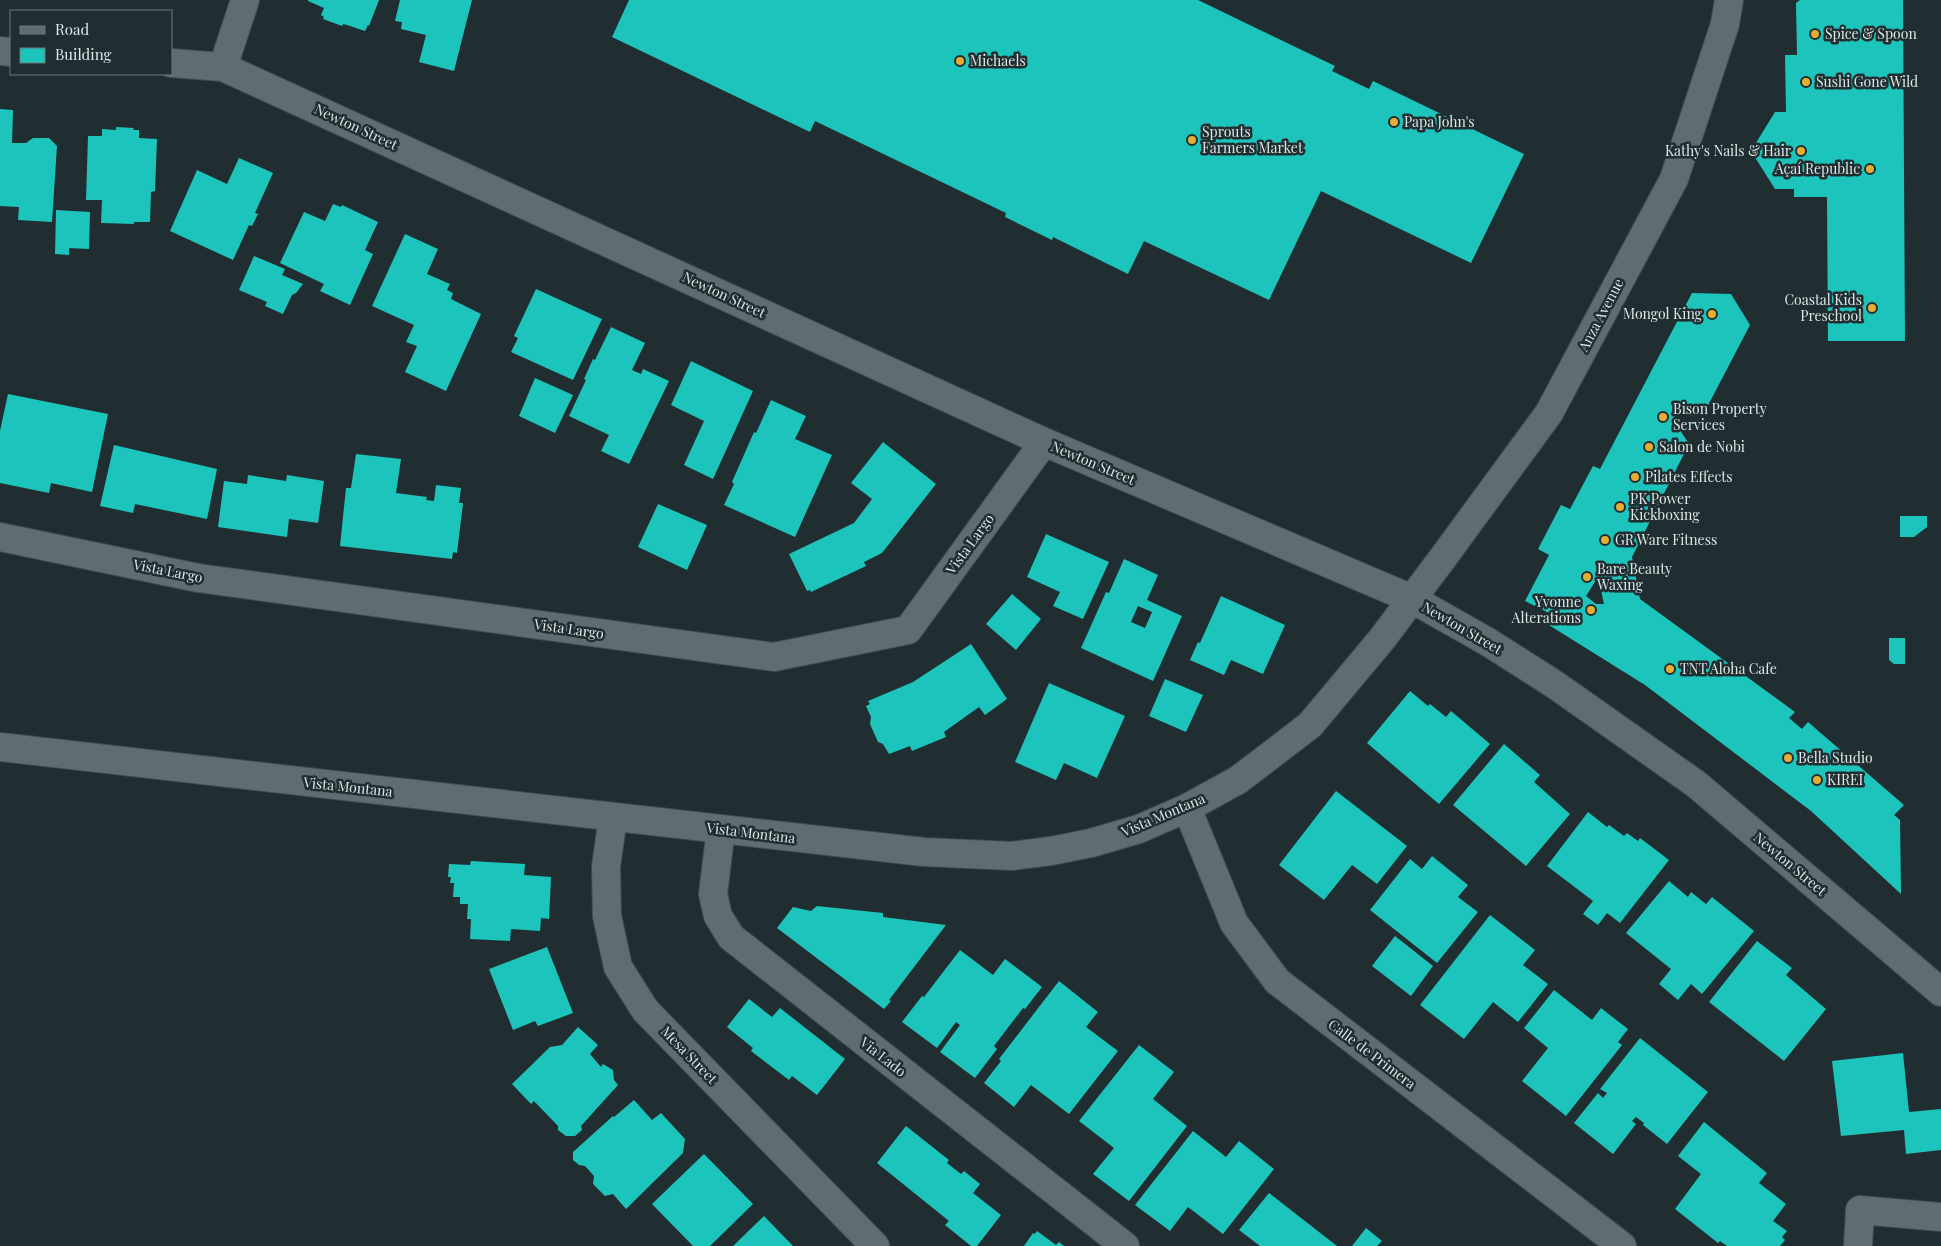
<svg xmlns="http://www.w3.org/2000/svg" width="1941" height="1246" font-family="'Playfair Display',serif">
<rect width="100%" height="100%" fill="#212e31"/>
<path fill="#1dc4bb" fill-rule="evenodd" d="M308 0H379L369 26 368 25 365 31 347 25 343 24 342 26 323 19 324 17 321 15 324 8 308 1Z
M400 0H472L454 71 419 62 426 35 401 29 402 22 395 21Z
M629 0H1198L1335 66 1332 71 1369 89 1373 81 1524 154 1471 263 1321 191 1269 300 1144 241 1128 274 1053 237 1052 240 1005 217 1006 213 815 121 810 132 612 37Z
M1800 0H1903L1905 341H1828L1827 197H1794V189H1775L1751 151 1775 112H1786L1785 55H1797L1796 3Z
M0 109 13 110 12 143H26L33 138H49L57 146 52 222 18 220 19 207 0 206Z
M116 127 134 128 133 130H139V138L157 139 155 191 151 192 150 222H134V224L101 223 102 200H86L88 136H102V129L116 130Z
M239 158 273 173 255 213 258 214 252 226 249 225 233 260 170 231 197 170 227 184Z
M333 204 341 207 342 205 378 222 365 250 373 254 350 305 320 291 324 284 280 263 304 212 325 221Z
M56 210 90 212 89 249 69 248V255L55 254Z
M405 234 438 249 427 274 450 284 447 290 453 293 451 299 481 314 446 391 405 372 417 346 406 342 414 325 372 306Z
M254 256 285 269 282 275 303 284 296 293 292 295 283 314 265 306 267 302 239 290Z
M536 289 602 319 573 380 511 352 518 338 514 336Z
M1692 293 1731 294 1750 325 1703 415 1675 416 1674 421 1689 444 1632 557 1640 599 1795 712 1789 718 1802 729 1808 722 1904 805 1894 815 1900 820 1901 894 1811 811 1645 685 1544 622 1549 613 1525 601 1549 555 1538 549 1561 505 1570 509 1593 466 1600 469ZM1598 577 1604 604H1596L1586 596Z
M611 327 645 343 632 370 641 374 643 369 669 381 629 464 601 451 609 435 569 416 586 380 584 379 593 359 595 360Z
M691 361 753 391 713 479 684 465 704 421 671 405Z
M535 378 573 395 555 433 519 416Z
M8 394 108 414 92 492 51 483 49 493 0 483V431Z
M771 400 806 416 795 439 832 455 795 537 724 505 734 484 732 482 754 432 756 433Z
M883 442 936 484 882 553 864 562 866 566 811 592 810 590 807 591 789 554 854 523 872 499 851 483Z
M114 445 217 469 207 519 135 504 133 513 100 506Z
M356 454 401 459 396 493 427 497 426 500 434 501 436 485 461 488 459 503H463L457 553 453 552 452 559 340 546 346 488H351Z
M248 475 286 481 287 475 324 481 318 523 289 519 287 537 218 527 224 481 247 484Z
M658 504 707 525 687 570 638 547Z
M1900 516H1927V527L1914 537H1900Z
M1046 534 1109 562 1083 619 1053 606 1060 592 1027 577Z
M1124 559 1158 575 1147 600 1182 616 1153 681 1081 648 1106 592 1109 593ZM1138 606 1152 612 1145 628 1131 622Z
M1012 594 1041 619 1016 650 986 624Z
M1221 596 1285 625 1263 674 1231 660 1224 675 1190 660 1198 642 1200 643Z
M1889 638H1905V664H1894L1889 660Z
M971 644 1007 699 985 715 979 707 944 732 946 737 912 751 910 746 889 754 883 744 878 742 870 724 871 717 866 706 870 704 868 701 913 682Z
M1165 679 1203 695 1186 732 1149 716Z
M1049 683 1125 716 1097 778 1064 763 1056 780 1015 762Z
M1410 691 1428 706 1430 704 1446 717 1451 711 1490 744 1439 804 1367 743Z
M1504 744 1540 775 1534 782 1570 814 1526 866 1453 805Z
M1336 791 1407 846 1377 884 1352 865 1324 900 1279 865Z
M1588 812 1607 827 1609 825 1624 836 1627 833 1638 841 1640 838 1669 860 1620 923 1607 913 1598 925 1583 914 1593 901 1547 866Z
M1432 856 1468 885 1458 897 1478 912 1437 963 1370 910 1410 859 1422 869Z
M471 861 525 864 524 875 551 877 549 919 541 918 540 931 511 929 510 941 470 939 471 919H467L468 904H460V897H453L454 883H450L451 877H448L449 864 470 865Z
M1669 881 1688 897 1691 892 1706 904 1712 897 1754 931 1702 994 1691 984 1678 1000 1659 984 1671 969 1626 933Z
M817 906 883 913V917L946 925 889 1000 891 1001 884 1009 777 928 793 907 811 911Z
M1490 915 1535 950 1523 965 1548 984 1518 1022 1493 1002 1464 1039 1420 1005Z
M1395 936 1433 966 1411 996 1372 966Z
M1757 941 1792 968 1786 975 1826 1009 1784 1061 1709 1002Z
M547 947 573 1013 538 1026 535 1021 513 1030 489 969Z
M960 950 993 975 1005 959 1042 987 1025 1009 1023 1008 994 1046 997 1049 975 1078 940 1052 960 1025 956 1022 937 1048 902 1022 922 996 924 997Z
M1059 981 1098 1012 1086 1027 1118 1051 1069 1114 1031 1085 1014 1107 984 1083 1001 1061 999 1059Z
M1554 990 1592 1020 1601 1008 1628 1029 1618 1042 1622 1045 1566 1116 1522 1081 1548 1048 1524 1028Z
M749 999 772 1017 780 1008 845 1059 817 1095 792 1076 789 1080 751 1051 753 1048 727 1027Z
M578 1027 598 1045 590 1054 601 1067 603 1064 613 1070 614 1080 618 1085 581 1126 582 1130 575 1136H566L558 1130V1126L534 1101 531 1104 512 1084 550 1047 562 1045Z
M1640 1038 1708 1092 1667 1144 1643 1125 1644 1123 1636 1117 1632 1121 1636 1124 1613 1154 1574 1123 1598 1093 1603 1098 1607 1093 1600 1089Z
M1139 1045 1174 1072 1153 1099 1187 1126 1129 1201 1093 1174 1114 1148 1079 1121Z
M1903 1053 1909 1112 1941 1109V1150L1906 1154 1904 1130 1841 1136 1832 1061Z
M634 1100 652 1120 661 1113 685 1139 683 1153 626 1209 613 1194 605 1196 593 1184 594 1176 585 1166 579 1165 573 1160V1152L613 1116 614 1117Z
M1704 1122 1767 1173 1759 1183 1786 1204 1773 1221 1787 1231 1782 1237 1785 1240 1780 1246H1727L1720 1241 1718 1243 1675 1209 1701 1174 1678 1156Z
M906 1126 949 1160 947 1163 961 1174 964 1171 980 1184 973 1193 1001 1215 977 1246H971L945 1225 949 1221 877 1163Z
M1193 1131 1226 1157 1239 1141 1274 1169 1223 1234 1188 1207 1170 1231 1135 1205Z
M704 1154 753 1204 710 1246H693L652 1204Z
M1269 1193 1337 1246H1260L1239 1230Z
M764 1216 793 1246H733Z
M1366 1228 1382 1241 1377 1246H1352Z
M1037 1231 1056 1245 1059 1242 1064 1246H1024L1033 1233 1035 1234Z"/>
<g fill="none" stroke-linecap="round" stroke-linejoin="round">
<defs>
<path id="minor" d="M0 51 11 52
M171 63 223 67 1044 442 1412 599 1488 642 1554 684 1696 784 1941 992
M223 67 245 0
M0 537 198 578 774 657 908 630 1044 442
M0 747 924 852 1012 856 1051 851 1091 843 1139 829 1187 808 1238 780 1310 725 1382 639 1442 559 1549 413 1674 179 1725 24 1729 0
M1187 808 1234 923 1277 981 1622 1246
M613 817 606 867 607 916 618 967 645 1010 875 1246
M721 829 713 894 718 916 731 937 1125 1246
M1858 1246 1860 1210 1941 1217"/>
</defs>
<use href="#minor" stroke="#414c4f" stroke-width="30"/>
<use href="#minor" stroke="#5f6d70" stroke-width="28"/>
</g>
<g fill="#e4ae35" stroke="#212e31" stroke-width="2">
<circle cx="1815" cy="34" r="5"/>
<circle cx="960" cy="61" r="5"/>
<circle cx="1806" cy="82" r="5"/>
<circle cx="1394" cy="122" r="5"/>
<circle cx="1192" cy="140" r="5"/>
<circle cx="1801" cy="151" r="5"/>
<circle cx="1870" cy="169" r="5"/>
<circle cx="1872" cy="308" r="5"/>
<circle cx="1712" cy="314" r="5"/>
<circle cx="1663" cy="417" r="5"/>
<circle cx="1649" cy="447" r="5"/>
<circle cx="1635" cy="477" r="5"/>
<circle cx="1620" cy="507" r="5"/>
<circle cx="1605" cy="540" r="5"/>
<circle cx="1587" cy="577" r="5"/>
<circle cx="1591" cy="610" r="5"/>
<circle cx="1670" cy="669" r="5"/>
<circle cx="1788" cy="758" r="5"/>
<circle cx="1817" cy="780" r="5"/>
</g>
<g text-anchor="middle" stroke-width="5" stroke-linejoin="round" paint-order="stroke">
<g font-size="14" fill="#dde5e7" stroke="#212e31" text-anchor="start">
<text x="1825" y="39">Spice &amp; Spoon</text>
<text x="970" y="66">Michaels</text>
<text x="1816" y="87">Sushi Gone Wild</text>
<text x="1404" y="127">Papa John's</text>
<text x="1202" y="137">Sprouts<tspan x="1202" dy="16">Farmers Market</tspan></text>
<text x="1791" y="156" text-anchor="end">Kathy's Nails &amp; Hair</text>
<text x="1860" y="174" text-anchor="end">Açaí Republic</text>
<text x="1862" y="305" text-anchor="end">Coastal Kids<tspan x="1862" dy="16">Preschool</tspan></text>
<text x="1702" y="319" text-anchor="end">Mongol King</text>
<text x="1673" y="414">Bison Property<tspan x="1673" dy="16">Services</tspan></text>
<text x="1659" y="452">Salon de Nobi</text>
<text x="1645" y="482">Pilates Effects</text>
<text x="1630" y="504">PK Power<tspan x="1630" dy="16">Kickboxing</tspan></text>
<text x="1615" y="545">GR Ware Fitness</text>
<text x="1597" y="574">Bare Beauty<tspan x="1597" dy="16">Waxing</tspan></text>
<text x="1581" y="607" text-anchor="end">Yvonne<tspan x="1581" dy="16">Alterations</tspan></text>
<text x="1680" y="674">TNT Aloha Cafe</text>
<text x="1798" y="763">Bella Studio</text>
<text x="1827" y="785">KIREI</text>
</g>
<g font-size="14" fill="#dde5e7" stroke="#212e31">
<text transform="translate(356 127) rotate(25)" y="5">Newton Street</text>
<text transform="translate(724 295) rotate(25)" y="5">Newton Street</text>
<text transform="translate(1601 315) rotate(-62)" y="5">Anza Avenue</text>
<text transform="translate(1093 463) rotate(23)" y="5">Newton Street</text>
<text transform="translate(970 544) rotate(-54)" y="5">Vista Largo</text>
<text transform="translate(168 571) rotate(11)" y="5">Vista Largo</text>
<text transform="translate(1462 628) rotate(30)" y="5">Newton Street</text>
<text transform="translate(569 629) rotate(8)" y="5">Vista Largo</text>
<text transform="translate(348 787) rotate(6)" y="5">Vista Montana</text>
<text transform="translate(1163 815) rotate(-23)" y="5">Vista Montana</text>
<text transform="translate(751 833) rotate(7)" y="5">Vista Montana</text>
<text transform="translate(1790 864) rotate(40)" y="5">Newton Street</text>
<text transform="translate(1372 1054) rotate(37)" y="5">Calle de Primera</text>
<text transform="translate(689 1055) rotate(46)" y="5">Mesa Street</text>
<text transform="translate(883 1057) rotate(38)" y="5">Via Lado</text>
</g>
</g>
<rect x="10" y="10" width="162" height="65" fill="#212e31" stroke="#6c777a"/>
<rect x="20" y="26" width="25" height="8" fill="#5f6d70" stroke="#6c777a"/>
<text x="55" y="35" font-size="15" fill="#dde5e7">Road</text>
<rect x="20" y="48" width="25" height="15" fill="#1dc4bb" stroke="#6c777a"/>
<text x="55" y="60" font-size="15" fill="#dde5e7">Building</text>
</svg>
